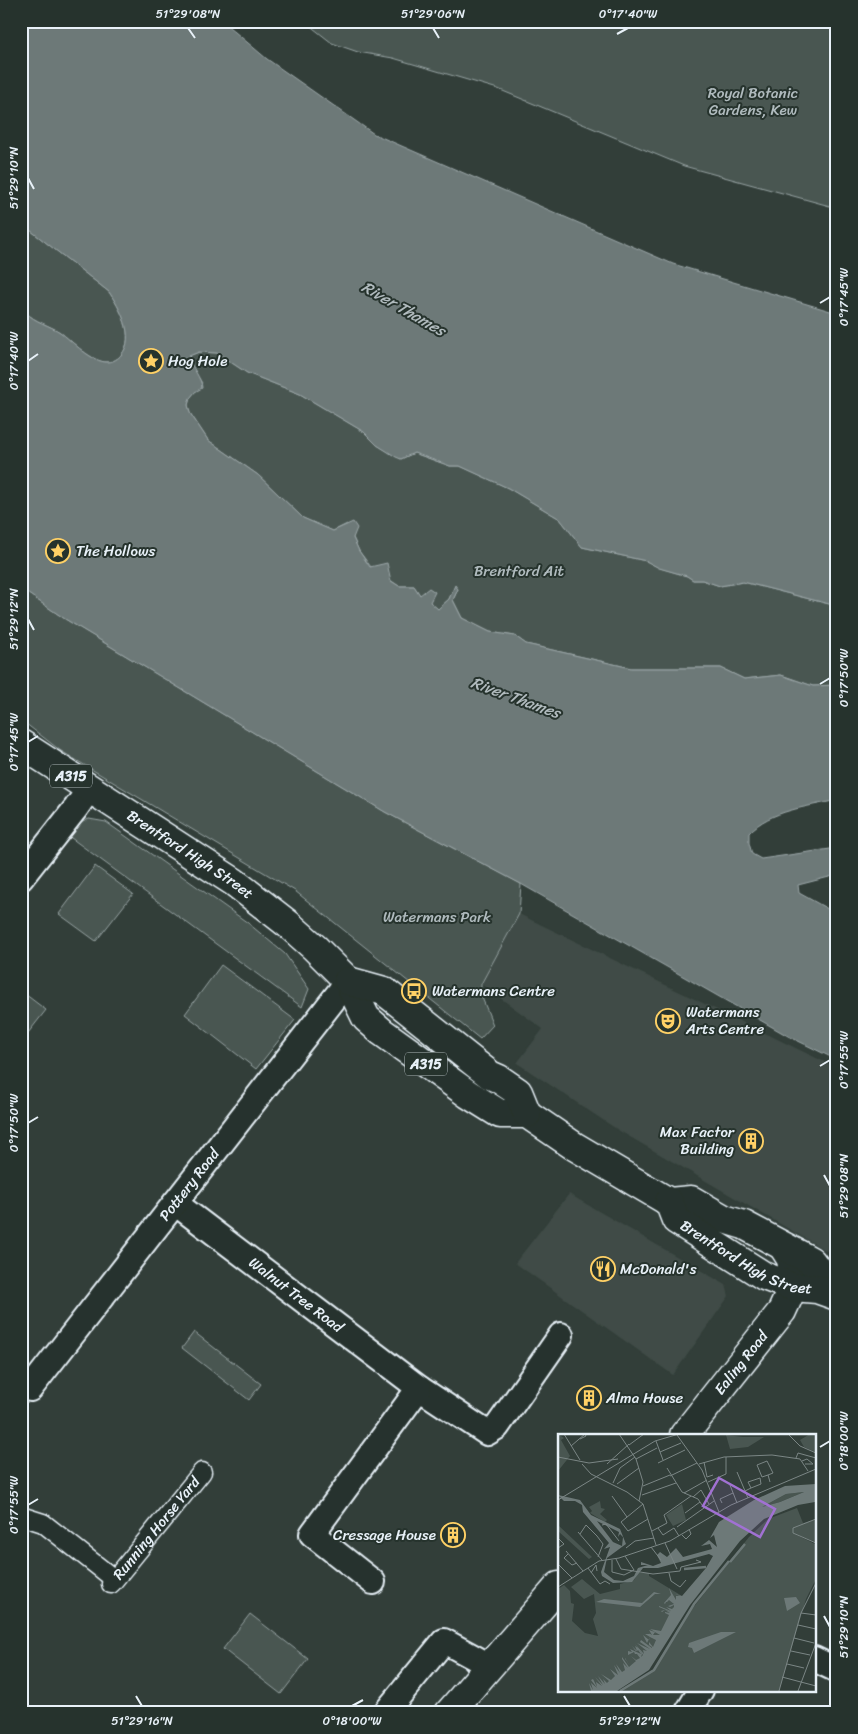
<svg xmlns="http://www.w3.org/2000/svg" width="858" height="1734" font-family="Sriracha,sans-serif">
<rect width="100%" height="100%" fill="#323e39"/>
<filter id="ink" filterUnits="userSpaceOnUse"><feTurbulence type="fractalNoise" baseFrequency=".02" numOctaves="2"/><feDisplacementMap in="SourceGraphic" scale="10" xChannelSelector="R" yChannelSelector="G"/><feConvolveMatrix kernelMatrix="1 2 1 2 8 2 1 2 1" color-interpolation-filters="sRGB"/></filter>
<g filter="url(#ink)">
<path fill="#3f4b46" d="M519 914 837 1068V1257L618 1130 517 1063 543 1029 481 984Z
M569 1194 726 1285 729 1296 673 1375 515 1263Z"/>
<path fill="#495651" stroke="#98a4a4" d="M304 21H837V208L684 166 498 89 393 58 358 52 332 43Z
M21 223 109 292C119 307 137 337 121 355 119 358 113 362 108 362 92 363 72 341 60 332 51 326 33 321 27 313 25 310 23 306 21 303Z
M199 352 217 353 247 373 300 394 364 432 377 445 401 459 414 453 450 466H460L508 488 560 519 582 547 646 561 660 568 687 576 693 580H702L720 586 743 582 837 606V685L813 686 781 675 744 679 721 668H631L526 644 515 636 490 632 462 618 453 600 458 589 455 586 449 599 438 609 420 595 414 586H399L371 567 359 551 347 524 333 531 303 518 258 475 208 440 190 413 188 405 190 398 202 383 191 366 189 356Z
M21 589 65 619 385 812 521 884 519 914 481 984V995L493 1025 480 1039 295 891 61 751 21 720Z
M89 819 106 822 248 923 285 954 309 989 302 1007 67 835 74 826Z
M95 866 133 894 96 941 59 914Z
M221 965 295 1020 256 1069 185 1014Z
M21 991 46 1010 21 1042Z
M194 1332 261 1384 249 1400 182 1348Z
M250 1614 308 1659 281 1694 223 1649Z"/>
<path fill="#6d7978" stroke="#9ea9ab" d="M21 21H222L267 59 374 134 673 264 837 313V606L743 582 720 586 702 580H693L687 576 659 568 646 561 582 547 560 519 508 488 460 466H450L414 453 401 459 396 457 377 445 364 432 300 394 247 373 217 353 199 352 189 356C191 368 202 378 202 388L195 392 190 398 188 405 190 413 208 440 258 475 303 518 333 531 353 522 357 528 353 538 359 551 370 567 387 563 391 581 399 586H414L420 595 429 588 435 592 430 602 438 609 449 599 455 585 458 589 453 600 462 618 490 632 515 636 526 644 631 668H721L744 679 781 675 813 686 837 685V800C808 807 770 810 749 833V843L752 854 761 859 837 848V875L798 885 799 893 837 914V1060L788 1036 521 884 385 812 65 619 21 589V303C23 306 25 310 27 313 33 321 51 326 60 332 72 341 92 363 108 362 113 362 119 358 121 355 137 337 119 307 109 292L21 223Z"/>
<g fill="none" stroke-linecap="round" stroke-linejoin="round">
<defs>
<g id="pedestrian">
<path d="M21 1516 43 1523 114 1579"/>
<path id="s1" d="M111 1584 202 1472"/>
</g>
<g id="minor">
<path d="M21 878 76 808 90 788"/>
<path id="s2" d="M175 1203 419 1388 487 1433 497 1427 561 1335"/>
<path id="s3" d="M30 1389 348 981"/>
<path d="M373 1582 312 1534 419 1388"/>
<path d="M814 1659 837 1670"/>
<path d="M385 1713 444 1641 490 1666"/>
<path d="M687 1713 701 1690"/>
</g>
<g id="secondary">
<path id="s4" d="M684 1435 782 1311 793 1287V1273L791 1259 784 1248"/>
<path d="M449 1713 559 1586"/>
</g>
<g id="primary">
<path id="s5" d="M21 744 234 882 288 924 315 948 348 981 366 1018 382 1032 468 1094 500 1114H527L574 1146 669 1202 691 1200 724 1219 744 1225 802 1256 811 1261 837 1296"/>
<path d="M348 981 384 991 490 1075 499 1079 518 1092 527 1114"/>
<path id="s6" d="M669 1202 676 1220 764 1276 793 1287 817 1289 837 1296"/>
</g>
</defs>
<use href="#pedestrian" stroke="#e8f1f8" stroke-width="21"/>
<use href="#minor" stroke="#e8f1f8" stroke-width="28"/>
<use href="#secondary" stroke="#e8f1f8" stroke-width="31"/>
<use href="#primary" stroke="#e8f1f8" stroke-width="31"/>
<use href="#pedestrian" stroke="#26332d" stroke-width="18"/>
<use href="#minor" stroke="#26332d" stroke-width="24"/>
<use href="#secondary" stroke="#26332d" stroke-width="28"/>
<use href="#primary" stroke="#26332d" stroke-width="28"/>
</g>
</g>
<path fill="none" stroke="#e8f1f8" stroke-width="2" d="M188 28 195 38M433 28 439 38M617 34 628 28M28 178 34 189M820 303 830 297M28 361 38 354M28 619 34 630M820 684 830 678M28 742 38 736M820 1066 830 1060M28 1123 38 1117M824 1175 830 1186M820 1447 830 1441M28 1505 38 1499M824 1616 830 1627M136 1696 142 1706M624 1696 630 1706M352 1706 363 1700"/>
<defs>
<symbol id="sight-ring" viewBox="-11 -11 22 22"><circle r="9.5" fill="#26332d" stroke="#ffd166" stroke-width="1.5"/><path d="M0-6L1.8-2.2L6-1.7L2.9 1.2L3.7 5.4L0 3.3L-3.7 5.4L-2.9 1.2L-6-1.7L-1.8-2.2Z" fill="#ffd166"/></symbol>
<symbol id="bus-ring" viewBox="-11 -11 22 22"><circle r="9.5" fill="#26332d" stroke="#ffd166" stroke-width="1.5"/><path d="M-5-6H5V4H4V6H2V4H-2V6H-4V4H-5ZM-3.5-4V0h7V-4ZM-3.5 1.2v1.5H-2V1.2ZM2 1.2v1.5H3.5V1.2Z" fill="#ffd166"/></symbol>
<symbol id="theatre-ring" viewBox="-11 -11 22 22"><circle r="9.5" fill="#26332d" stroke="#ffd166" stroke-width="1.5"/><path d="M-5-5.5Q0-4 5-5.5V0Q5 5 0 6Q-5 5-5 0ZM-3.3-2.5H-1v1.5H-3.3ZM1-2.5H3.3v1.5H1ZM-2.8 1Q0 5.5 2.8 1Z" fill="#ffd166"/></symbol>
<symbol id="building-ring" viewBox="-11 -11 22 22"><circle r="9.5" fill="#26332d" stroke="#ffd166" stroke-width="1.5"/><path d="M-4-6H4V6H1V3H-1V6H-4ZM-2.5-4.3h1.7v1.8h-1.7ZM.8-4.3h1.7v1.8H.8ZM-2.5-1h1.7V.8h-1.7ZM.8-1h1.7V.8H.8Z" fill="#ffd166"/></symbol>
<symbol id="restaurant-ring" viewBox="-11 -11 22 22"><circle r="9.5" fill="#26332d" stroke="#ffd166" stroke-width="1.5"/><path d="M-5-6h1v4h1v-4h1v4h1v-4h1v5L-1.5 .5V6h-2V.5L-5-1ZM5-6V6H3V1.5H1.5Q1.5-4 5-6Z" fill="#ffd166"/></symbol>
</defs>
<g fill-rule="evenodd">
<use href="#sight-ring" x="137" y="347" width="28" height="28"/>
<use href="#sight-ring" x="44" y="537" width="28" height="28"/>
<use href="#bus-ring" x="400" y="977" width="28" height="28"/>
<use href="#theatre-ring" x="654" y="1007" width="28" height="28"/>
<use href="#building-ring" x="737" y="1127" width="28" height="28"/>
<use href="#restaurant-ring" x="589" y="1255" width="28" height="28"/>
<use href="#building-ring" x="575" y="1384" width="28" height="28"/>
<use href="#building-ring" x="439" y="1521" width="28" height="28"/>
</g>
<g text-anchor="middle" stroke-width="4" stroke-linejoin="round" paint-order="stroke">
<g fill="#26332d" stroke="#aeb8bb" stroke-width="1">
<rect x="50" y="764.5" width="42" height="23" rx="4"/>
<rect x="405" y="1052.5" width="42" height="23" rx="4"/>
</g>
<g font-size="14" font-weight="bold" fill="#e8f1f8">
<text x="71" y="781">A315</text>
<text x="426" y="1069">A315</text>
</g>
<g font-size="15" fill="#b0bbbe" stroke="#26332d">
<text x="753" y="98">Royal Botanic<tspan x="753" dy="17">Gardens, Kew</tspan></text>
<text x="519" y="576">Brentford Ait</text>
<text x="437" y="922">Watermans Park</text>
</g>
<g font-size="15" fill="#e8f1f8" stroke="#26332d" text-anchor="start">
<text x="168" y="366">Hog Hole</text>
<text x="76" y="556">The Hollows</text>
<text x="432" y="996">Watermans Centre</text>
<text x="686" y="1017">Watermans<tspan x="686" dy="17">Arts Centre</tspan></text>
<text x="734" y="1137" text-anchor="end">Max Factor<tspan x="734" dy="17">Building</tspan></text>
<text x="620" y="1274">McDonald's</text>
<text x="606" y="1403">Alma House</text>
<text x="436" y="1540" text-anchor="end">Cressage House</text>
</g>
<g font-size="15" fill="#e8f1f8" stroke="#26332d">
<text dy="5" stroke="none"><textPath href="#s5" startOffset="202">Brentford High Street</textPath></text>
<text dy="5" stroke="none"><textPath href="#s3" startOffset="259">Pottery Road</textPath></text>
<text dy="5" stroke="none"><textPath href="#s6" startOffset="100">Brentford High Street</textPath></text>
<text dy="5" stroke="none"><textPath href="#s2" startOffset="152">Walnut Tree Road</textPath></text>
<text dy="5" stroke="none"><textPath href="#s4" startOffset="92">Ealing Road</textPath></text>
<text dy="5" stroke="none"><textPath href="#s1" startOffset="72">Running Horse Yard</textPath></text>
</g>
<g font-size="16" font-style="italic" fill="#b1bbbe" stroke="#26332d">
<text transform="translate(404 308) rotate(30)" y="6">River Thames</text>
<text transform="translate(516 697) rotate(20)" y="6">River Thames</text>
</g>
</g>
<g transform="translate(558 1434)">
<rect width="258" height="258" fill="#323e39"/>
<path d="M0 0 6 4 3 6 12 22 0 37ZM252 0H257V18L246 13 242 6ZM168 1 185 3H206L190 13 172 15ZM246 58 222 68 204 73 228 60ZM42 67 43 74 47 75 42 80 49 86 47 88 32 79 34 77 31 73ZM124 70 128 86 115 92 108 81ZM239 74 245 89 257 86V108L237 100 257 110V147L248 165 221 257H63L95 236 130 180 191 103 210 85ZM0 91 34 123 31 125 0 97ZM80 139H91V142L124 162 97 213 40 257H0V155L6 151 12 157 13 169 16 170 14 187 27 199 40 202 35 185 38 179 36 160 26 165 13 153 24 145 42 160 62 155V150L76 146Z" fill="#495651"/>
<path d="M258 50 257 68 240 71 206 85 182 107 132 171 91 236 59 257H33L31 249 35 256 33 249 39 254 33 246 35 245 39 253 38 248 44 252 37 243 45 251 40 242 47 250 45 245 49 249 51 247 43 240 53 246 57 242 52 235 60 241 53 233 60 241 56 231 62 239 58 230 64 238 67 236 61 227 67 236 65 229 70 234 64 225V223L71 233 72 232 68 226 67 225V224L72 232 78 227 73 222 78 226 82 224 79 220H77L76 218 70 221V217L74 218 71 215 74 218 72 215 83 220 80 216 79 217H78L73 213 77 216 74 212 79 217 77 212 80 214 84 220 83 223 85 221 77 210 86 220 85 216 89 217 79 209 92 215 82 208 83 206 94 214V213L91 211V208L95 213 98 206 92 203 89 209 85 201 91 206 92 203 87 200H92L89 198 94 201 91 196 97 198 95 201H102L92 195 103 197 111 181 107 179V178L112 179 107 176 104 178 103 177 107 176 113 178 101 173V172L113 177 108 173 114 175 116 173V171L112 173 110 172 116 170 111 166 109 168H108L107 170 106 169 113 161 111 154 118 166V162H122L117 160 124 162 148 134 155 122 151 120 100 134H85L74 148 55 149 44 142 43 138 52 113 46 115 51 109 25 78 24 71 17 67H6L0 61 22 66 33 81 62 95 68 110 49 124 46 138 56 146 65 147 76 142 80 134 90 131H83V128L95 132 103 129 99 121 102 118 109 123 118 114 125 123 154 115 152 110 143 112 151 106 159 113 156 101 152 104 161 88 196 66 227 52ZM246 58 222 68 204 73 228 60ZM39 87 61 98 60 103 62 100 65 103 64 112 55 108ZM96 158 103 160H97L82 173 38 168 46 165 84 169ZM238 163 242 169 229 177 226 164ZM163 198H178L136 219 134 214 130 213 131 209Z" fill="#6d7978" fill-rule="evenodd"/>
<path fill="none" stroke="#6d7978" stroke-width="2.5" d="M172 128 187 110M126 135 148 133M62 257 96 236 136 170 171 127"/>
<path fill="none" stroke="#7b8685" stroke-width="1" d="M6 0 22 26M61 0 78 25 85 48 81 67M182 0H213M230 0 242 12 258 19M119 1 144 36 161 78M98 7 105 26M71 11 86 0M13 12 27 0 28 2 22 5M102 18 123 9M0 23 31 29 60 25M238 24 240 19 258 24M78 25 99 14M244 27 249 25 255 30H247M146 28 149 43 155 41M100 29 127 16M24 30 33 40 69 58 85 70 98 111M49 30 71 10M141 30 166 23 214 21 242 25 250 37M109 34 124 58 140 65 146 74M179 38 190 64M210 41 215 39 209 27 199 31 204 43 210 41 212 48M112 42 139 29M150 48 168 40V23M55 49 62 34 77 23M59 50 81 34M172 51 179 69M85 52 112 41M187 57 193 54 190 48 202 44 203 50 193 54M126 59 149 46M84 61 118 49M54 62 69 83M135 63 143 56 151 70M0 66 97 7 121 0M164 69 162 65 175 59M85 70 63 88 70 97 90 85M127 79 142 68M44 91 48 90 61 107M119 93 156 67M100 94 105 101 116 94 121 102M235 94V99L258 109M235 94 258 85M94 97 109 89 106 81 133 62M20 98 44 126M22 100 28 91 39 102 45 110 40 123M124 101 128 105 133 100 131 95M0 104 6 110 0 114M107 109 119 135M93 113 103 126M68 114 77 107 96 104M8 117 25 137M10 120 6 124 14 131 19 129M58 125 63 135 95 140 122 137 123 133 143 128 138 126M54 126V138L66 141 76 136 67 122M0 130 14 144M30 134 42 150 47 147 52 150M33 139 38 131 39 137M111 139 113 147 122 153 128 146M0 153 41 127 61 124 112 107 173 71 258 35M243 179 258 181M240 191 258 195M236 204 256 209M233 217 252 221M229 230 246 234M224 243 258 252M221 257 243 179 258 149M240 257 258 209"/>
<path fill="#a171d3" fill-opacity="0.15" stroke="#a171d3" stroke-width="2.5" d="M161 44 217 75 202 103 145 72Z"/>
<rect width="258" height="258" fill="none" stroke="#e8f1f8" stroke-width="2.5"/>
</g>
<rect width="858" height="1734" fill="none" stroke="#26332d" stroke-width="55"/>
<rect x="28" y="28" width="802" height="1678" fill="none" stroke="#e8f1f8" stroke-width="2"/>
<g font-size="12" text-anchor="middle" fill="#e8f1f8">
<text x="188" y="18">51°29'08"N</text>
<text x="433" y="18">51°29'06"N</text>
<text x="628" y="18">0°17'40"W</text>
<text transform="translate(14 178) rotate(-90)" y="4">51°29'10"N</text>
<text transform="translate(844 297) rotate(-90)" y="4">0°17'45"W</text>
<text transform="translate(14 361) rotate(-90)" y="4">0°17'40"W</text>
<text transform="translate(14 619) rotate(-90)" y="4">51°29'12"N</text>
<text transform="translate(844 678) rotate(-90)" y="4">0°17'50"W</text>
<text transform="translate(14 742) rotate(-90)" y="4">0°17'45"W</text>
<text transform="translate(844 1060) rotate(-90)" y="4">0°17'55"W</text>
<text transform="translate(14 1123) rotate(-90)" y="4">0°17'50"W</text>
<text transform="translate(844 1186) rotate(-90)" y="4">51°29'08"N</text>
<text transform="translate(844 1441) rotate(-90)" y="4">0°18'00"W</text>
<text transform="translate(14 1505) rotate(-90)" y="4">0°17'55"W</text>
<text transform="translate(844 1627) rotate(-90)" y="4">51°29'10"N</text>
<text x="142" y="1725">51°29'16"N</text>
<text x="352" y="1725">0°18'00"W</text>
<text x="630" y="1725">51°29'12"N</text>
</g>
</svg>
